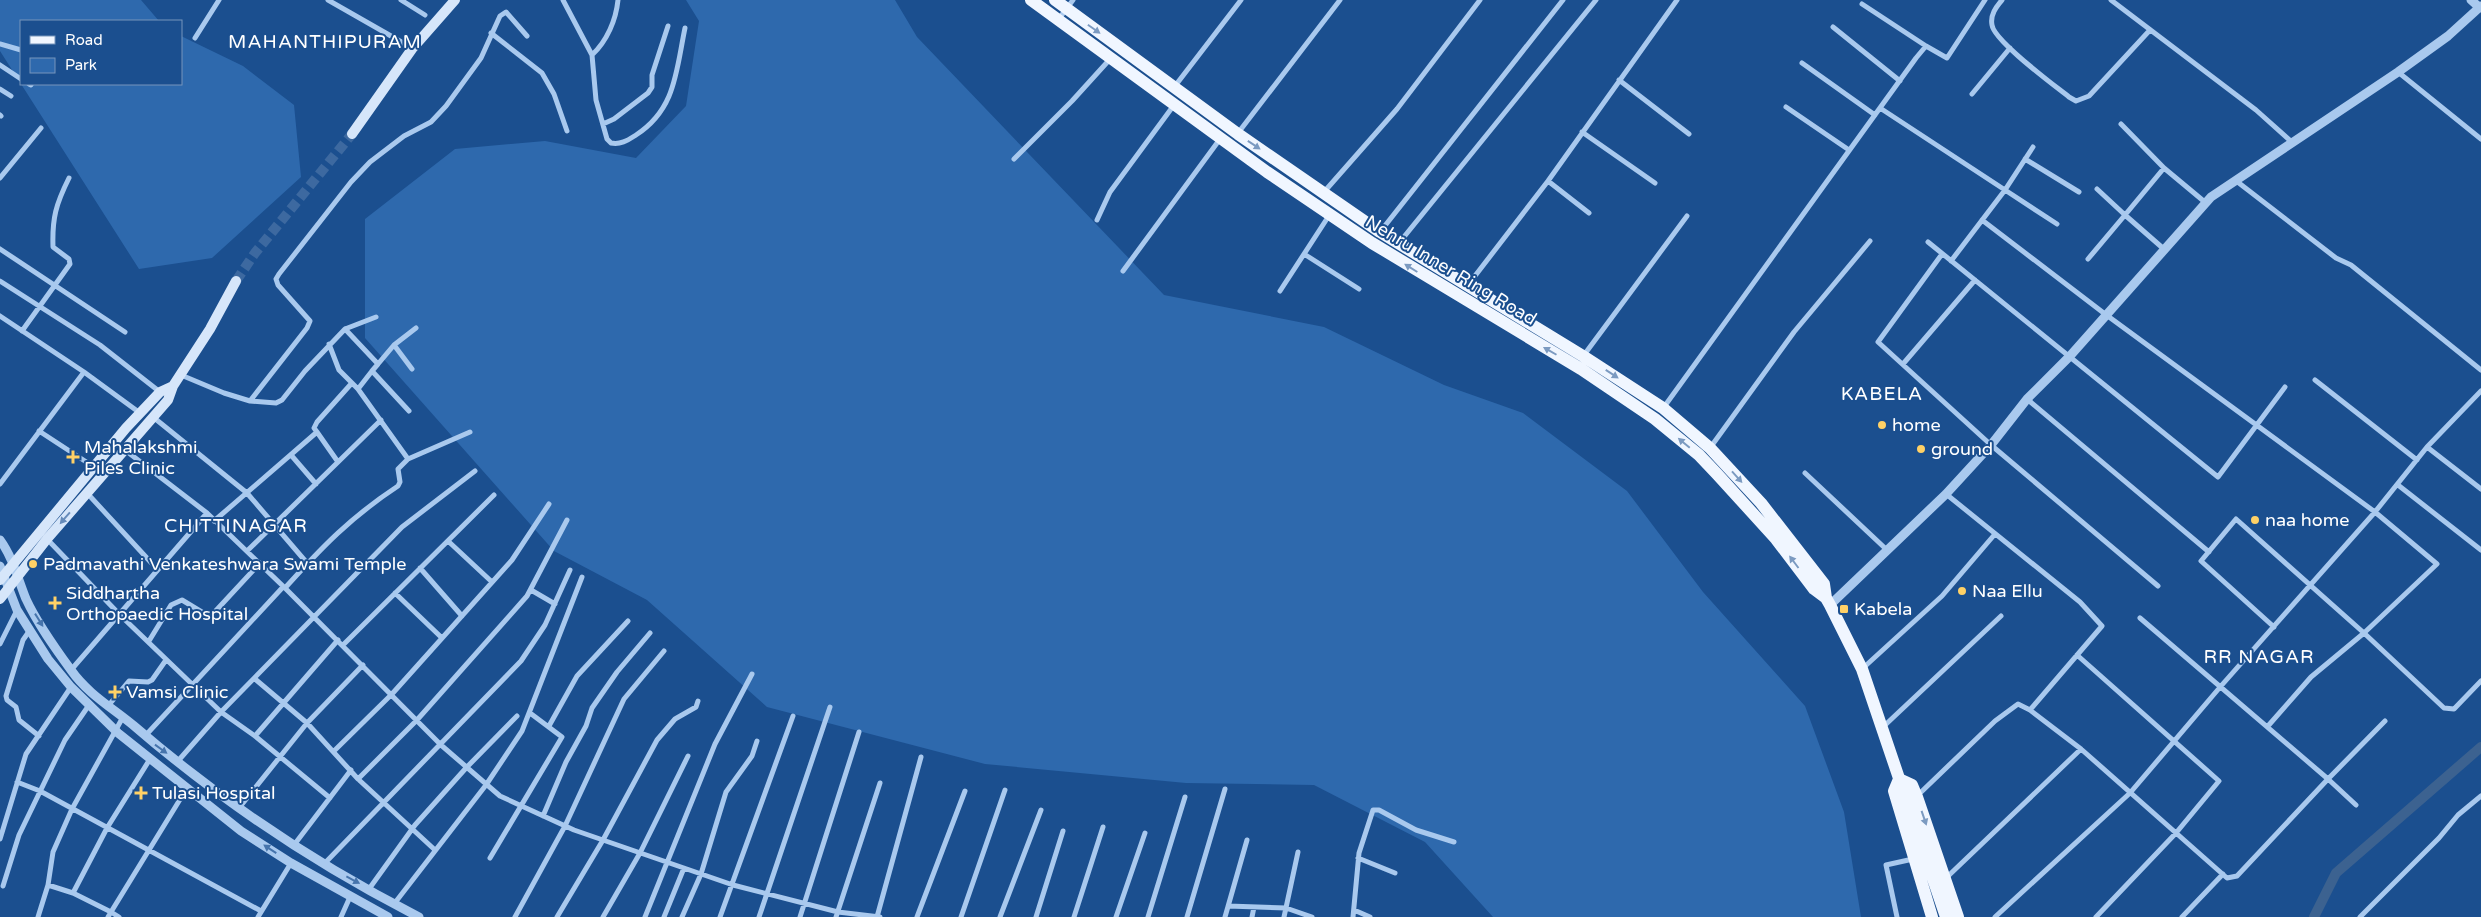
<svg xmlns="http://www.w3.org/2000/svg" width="2481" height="917" font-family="'Varela Round',sans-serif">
<rect width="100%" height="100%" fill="#1b4f8f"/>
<path fill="#2e69ad" d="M0 0H141L159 21H21V84H181V36L243 66 294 105 301 177 212 258 139 269 0 51Z
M686 0H895L917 37 1164 295 1324 327 1444 385 1523 413 1627 491 1703 592 1805 706 1844 812 1861 917H1493L1425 842 1314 785 1186 783 985 764 767 707 647 600 554 551 365 338V219L455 149 545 141 636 158 686 106 699 21Z"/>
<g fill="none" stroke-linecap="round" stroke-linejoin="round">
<path stroke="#3c6290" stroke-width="10" d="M2314 917 2336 873 2481 747"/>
<path stroke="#3d69a0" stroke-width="10" stroke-dasharray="10 5" stroke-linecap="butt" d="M236 281 255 253 352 134"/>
<path stroke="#a9c9ee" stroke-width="5" d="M328 0 412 48
M401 0 425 15
M563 0 592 55 596 100 607 139 611 143C621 145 628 140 636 135 676 109 676 71 685 28
M2002 0C1996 7 1990 15 1992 25 1994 41 2054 85 2069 97L2076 101 2089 96 2150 30
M2111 0 2256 110 2293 143
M1862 4 1926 46
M1058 20 1073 0
M1833 27 1900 81
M491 33 542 73 554 94 567 131
M195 38 219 0
M0 44 21 50
M592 55C607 41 616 20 618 0
M1802 63 1875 115
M0 65 21 79
M2398 72 2481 139
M1619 80 1689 134
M29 84 31 85
M1175 86 1241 0
M0 89 11 96
M1972 94 2010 48
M1786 107 1849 150
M1880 108 2005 190 1951 261
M0 115 1 116
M603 124 614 119 648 93 652 87V75L668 26
M2121 124 2164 168
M1582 132 1655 183
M1238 133 1340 0
M2033 147 2005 190 2057 224
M1014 159 1072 101 1111 58
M2025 159 2079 192
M0 178 41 128
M2235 180 2336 258 2351 265 2481 370
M1548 181 1589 213
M1324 192 1397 109 1480 0
M1097 220 1110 192 1174 105
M1982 220 2105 314 2375 512 2437 564 2364 633 2311 677 2268 726
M1380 232 1563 0
M1928 242 2218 477 2285 387
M1399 243 1596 0
M0 249 125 332
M2165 250 2125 215 2164 168 2206 203
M1304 254 1359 289
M1942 254 1878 342 1991 445 2158 586
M2088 259 2125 215 2097 189
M1123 271 1220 139
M0 281 100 345 160 392
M1468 285 1548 181 1677 0
M1280 291 1330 214
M0 316 84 372 140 413
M345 329 378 364 394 345 416 328
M22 331 70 264 69 259 53 247C52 218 56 204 69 178
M329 344 339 370 358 389
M394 345 412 369
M1584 355 1687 216
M378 364 372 371 409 411
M1903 364 1975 280
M372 371 358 389 408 459
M181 375 224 393 250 401 307 328 310 321 278 285 276 279 279 274 351 182 370 162 404 136 431 122 446 106 481 58 500 16 506 12 527 36
M2315 380 2417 460
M2027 399 2209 552
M250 401 276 403 282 400 305 371 345 329 376 317
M1664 407 1916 58 1926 46 1947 58 1985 0
M153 417 247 493 307 563
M39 431 94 467
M317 432 338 462
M2427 447 2481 489
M1710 448 1794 332 1870 241
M125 450 207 513 285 588 441 745 500 796 574 830 733 885 838 912 880 917
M291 455 316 484
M1805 473 1887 550
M0 484 84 372
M2398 485 2481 550
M87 493 157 569
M1946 494 2080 602 2102 626 2030 710
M214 521 317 432 314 428 317 422 351 384
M47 539 120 615 221 712 255 736 330 798
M448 541 492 582
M247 551 381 420
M420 568 462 616
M285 588C323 546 351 517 398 486L400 482 398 469 408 459 470 432
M531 590 555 604
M395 593 442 638
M2274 627 2201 561 2236 519 2364 633 2444 708 2454 709 2481 681
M30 630 23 640 6 696 7 700 16 707 19 720 39 736
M149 641 171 605 182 600 210 617 260 563
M0 644 17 610
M343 645 494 495
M2077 655 2219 781 2176 833 2096 917
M1862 669 1942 596 1995 534
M71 670 207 513
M255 679 307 723 358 779 435 850
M108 706 129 681 148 682 152 680 166 660
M549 726 577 676 628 621
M1883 727 2001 616
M145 736 283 587
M255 736 338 640
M334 751 392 694 512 560 549 504
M150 759 107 828 73 893 111 912 187 788
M178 761 221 712 402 527 475 471
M358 779 417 720 527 596 567 520
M17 782 40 791 261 911
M1917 796 1995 721 2018 704 2030 710 2081 749 2227 878 2237 876 2328 779 2140 618
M2356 805 2328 779 2385 721
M239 808 307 723 363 665
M543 816 566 762 586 726 592 708 617 672 650 633
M0 839 26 754 71 687
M294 845 351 770
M490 858 562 737 530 713
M1358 858 1395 873
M324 864 521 661 545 625 570 570
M1945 879 2081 749
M48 885 73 893
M3 886 19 835 65 740 89 705
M369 889 415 825 466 768 517 716
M394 904 486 785 522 731 582 577
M1228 906 1286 908 1312 917
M1354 910 1370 917
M38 917 48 885 53 852 72 809 123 717
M108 917 111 912 119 917
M258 917 291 863
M341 917 350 897
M515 917 565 826 624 699 664 651
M557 917 603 840 657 740 675 719 696 707 698 701
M603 917 640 853 688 756
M645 917 715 744 752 674
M664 917 684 868
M682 917 701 874 726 792 752 756 757 741
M720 917 793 716
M759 917 830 707
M800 917 859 732
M836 917 880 783
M877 917 921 757
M917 917 965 791
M961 917 1005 790
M1000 917 1041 810
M1036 917 1063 831
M1074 917 1103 827
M1116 917 1145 833
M1148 917 1185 797
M1187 917 1225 789
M1225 917 1247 840
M1252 917 1254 907
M1284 917 1298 852
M1353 917 1359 853 1373 810H1379L1416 830 1454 842
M1897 917 1886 865 1913 859
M1995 917 2130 793 2221 686 2375 512 2427 447 2481 391
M2182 917 2223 874
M2360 917 2439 838 2458 815 2481 796"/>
<path stroke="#a9c9ee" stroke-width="9" d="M2471 0 2480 8
M0 540C13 558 18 579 26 599 37 623 55 648 71 670 87 693 111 707 133 725 220 800 317 865 419 917
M0 566 17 610 48 659 71 687 118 733 241 831 291 863 388 917
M1830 605 1946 494 1991 445 2027 399 2070 356 2211 197 2398 72 2448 36 2481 6"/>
<path stroke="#d6e6fa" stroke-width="10" d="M352 134 412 49 455 0
M0 580 126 428 160 392 173 386
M0 599 47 539 168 400 173 386 210 329 236 281"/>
<path stroke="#f0f6ff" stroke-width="12" d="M1031 0 1267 172 1372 243 1581 369 1655 419 1699 455 1717 474 1776 539 1814 589 1826 598 1830 605 1862 669 1946 917
M1055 0 1238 134 1380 232 1583 356 1663 408 1710 448 1761 503 1824 584 1826 598
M1899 779 1912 785 1917 797 1958 917
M1899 779 1894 791 1932 917"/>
</g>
<defs><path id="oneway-solid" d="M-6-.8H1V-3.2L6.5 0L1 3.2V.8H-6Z" transform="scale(1.25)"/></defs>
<g fill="#7b9ac1">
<use href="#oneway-solid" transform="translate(1094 29) rotate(35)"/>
<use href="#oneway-solid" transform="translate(1254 145) rotate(34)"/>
<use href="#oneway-solid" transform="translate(1411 268) rotate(-148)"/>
<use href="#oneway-solid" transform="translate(1550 351) rotate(-150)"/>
<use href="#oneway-solid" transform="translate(1612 374) rotate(33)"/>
<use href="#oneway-solid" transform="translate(1684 443) rotate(-140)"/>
<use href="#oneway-solid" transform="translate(1737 477) rotate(48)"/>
<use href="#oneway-solid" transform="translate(1794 562) rotate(-127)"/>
<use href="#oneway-solid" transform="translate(1924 818) rotate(71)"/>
</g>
<use fill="#668bba" href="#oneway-solid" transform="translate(65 518) rotate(131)"/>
<g fill="#4674ac">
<use href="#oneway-solid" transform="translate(39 620) rotate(58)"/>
<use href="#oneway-solid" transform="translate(161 749) rotate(36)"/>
<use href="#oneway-solid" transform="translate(270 849) rotate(-147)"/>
<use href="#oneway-solid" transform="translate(353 880) rotate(28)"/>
</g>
<g fill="#ffd166" stroke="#1b4f8f" stroke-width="2">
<circle cx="1882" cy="425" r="5"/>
<circle cx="1921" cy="449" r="5"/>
<path d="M70.5 449.5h5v5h5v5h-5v5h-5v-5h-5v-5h5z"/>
<circle cx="2255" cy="520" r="5"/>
<circle cx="33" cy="564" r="5"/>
<circle cx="1962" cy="591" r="5"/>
<path d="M52.5 595.5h5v5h5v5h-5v5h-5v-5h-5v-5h5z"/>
<rect x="1839" y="604" width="10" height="10" rx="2.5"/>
<path d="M112.5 684.5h5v5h5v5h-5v5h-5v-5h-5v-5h5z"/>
<path d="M138.5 785.5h5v5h5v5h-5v5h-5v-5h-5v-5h5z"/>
</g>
<g text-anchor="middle" stroke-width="4" stroke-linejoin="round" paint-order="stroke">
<g font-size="18" fill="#fff" stroke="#1b4f8f">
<text transform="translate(1451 270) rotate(31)" y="6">Nehru Inner Ring Road</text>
</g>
<g font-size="18" fill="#fff" stroke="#1b4f8f" text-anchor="start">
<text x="1892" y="431">home</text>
<text x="84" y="453">Mahalakshmi<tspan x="84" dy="21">Piles Clinic</tspan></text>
<text x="1931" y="455">ground</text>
<text x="2265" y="526">naa home</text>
<text x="43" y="570">Padmavathi Venkateshwara Swami Temple</text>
<text x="1972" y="597">Naa Ellu</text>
<text x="66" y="599">Siddhartha<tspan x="66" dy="21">Orthopaedic Hospital</tspan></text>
<text x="1854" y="615">Kabela</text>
<text x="126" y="698">Vamsi Clinic</text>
<text x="152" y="799">Tulasi Hospital</text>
</g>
<g font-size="19" letter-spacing="1" fill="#fff" stroke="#1b4f8f">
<text x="325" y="48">MAHANTHIPURAM</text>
<text x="1882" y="400">KABELA</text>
<text x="236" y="532">CHITTINAGAR</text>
<text x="2259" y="663">RR NAGAR</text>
</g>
</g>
<rect x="20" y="20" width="162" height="65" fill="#1b4f8f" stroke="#7695bc"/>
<rect x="30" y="36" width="25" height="8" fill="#f0f6ff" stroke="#7695bc"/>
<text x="65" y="45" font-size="15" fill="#ffffff">Road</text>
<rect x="30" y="58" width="25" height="15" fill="#2e69ad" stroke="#7695bc"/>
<text x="65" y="70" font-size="15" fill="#ffffff">Park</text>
</svg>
